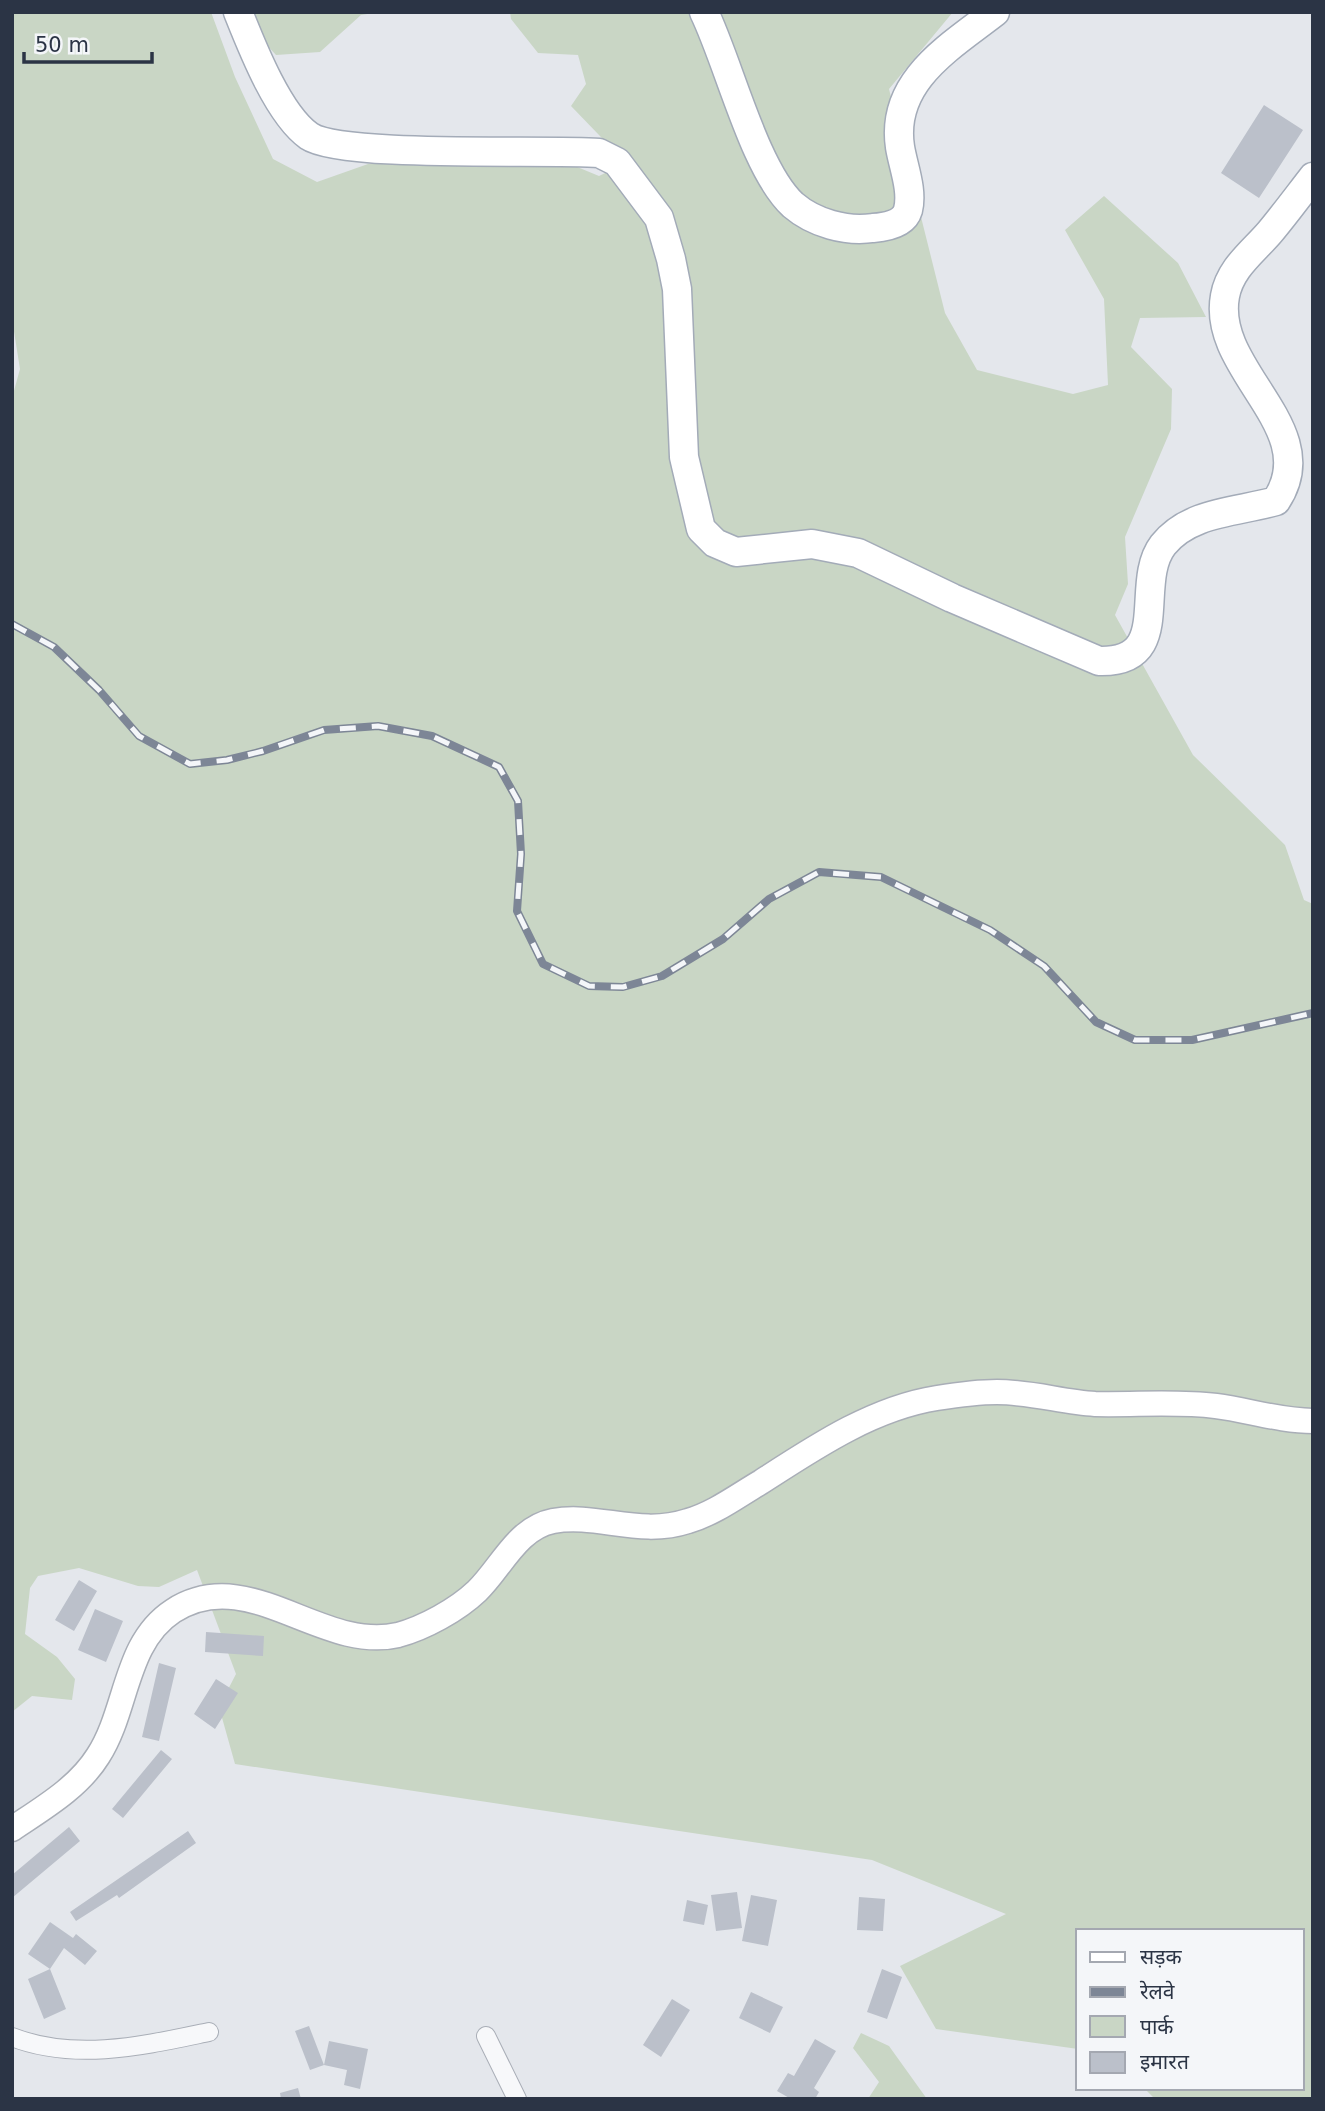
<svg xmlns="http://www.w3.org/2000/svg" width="1325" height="2111" font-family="'DejaVu Sans','Noto Sans Devanagari',sans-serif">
<rect width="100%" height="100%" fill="#e4e7ec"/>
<path fill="#c9d6c5" d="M12 12H211L235 77 273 159 317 182 368 164 496 157 570 164 599 176 626 163 571 106 586 84 578 55 538 53 511 19 510 12H953L889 89 945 313 977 370 1073 394 1108 385 1104 299 1065 230 1104 196 1178 263 1206 317 1140 318 1131 347 1172 389 1171 429 1125 537 1128 584 1115 615 1193 755 1285 845 1304 900 1313 904V2099H1155L1144 2088H1302V1931H1078V2049L936 2029 900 1966 1006 1914 872 1860 235 1764 219 1707 236 1674 197 1570 159 1587 138 1586 79 1568 38 1576 30 1588 25 1634 57 1657 75 1679 72 1700 32 1696 12 1712V398L20 369 12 319Z
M249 12H380L361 15 320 52 276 55 251 28Z
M861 2033 889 2046 927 2099H868L879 2082 853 2048Z"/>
<path fill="#bbc0ca" d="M1264 105 1303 130 1259 198 1221 173Z
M79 1580 97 1591 74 1631 55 1620Z
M95 1609 123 1621 106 1662 78 1650Z
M206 1632 264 1636 263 1656 205 1652Z
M159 1663 176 1668 159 1741 142 1737Z
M216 1679 238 1693 215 1729 194 1714Z
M161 1750 172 1759 123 1818 112 1809Z
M69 1827 80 1841 12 1898V1875Z
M188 1831 196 1843 119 1898 117 1895 76 1921 70 1912Z
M737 1892 742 1928 716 1931 711 1895Z
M751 1895 777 1900 768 1946 742 1941Z
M859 1897 885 1899 883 1931 857 1930Z
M687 1900 708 1905 704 1925 683 1921Z
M50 1922 73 1938 76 1934 97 1951 85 1965 64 1948 50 1969 28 1954Z
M50 1969 66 2009 44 2019 28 1979Z
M882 1969 902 1977 887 2019 867 2012Z
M751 1992 783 2007 770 2033 739 2018Z
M672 1999 690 2010 661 2057 643 2045Z
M309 2026 324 2065 329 2041 368 2049 360 2089 344 2085 347 2070 324 2065 310 2070 295 2031Z
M815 2039 836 2051 814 2088 819 2092 815 2099H791L777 2091 788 2073 794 2076Z
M298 2088 301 2099H281L280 2093Z"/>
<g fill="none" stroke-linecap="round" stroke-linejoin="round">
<defs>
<path id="street" d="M486 2036 517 2099
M12 2037C76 2062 146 2045 209 2032"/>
<path id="secondary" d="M12 1829C43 1808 78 1788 98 1756 128 1710 124 1643 173 1611 248 1562 321 1653 398 1635 424 1628 457 1610 477 1591 501 1568 517 1528 553 1521 598 1513 639 1537 688 1521 715 1513 737 1496 761 1482 815 1447 873 1408 937 1398 956 1395 978 1392 997 1392 1030 1392 1063 1402 1095 1404 1136 1405 1175 1401 1216 1406 1248 1410 1280 1421 1313 1421"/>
<path id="primary" d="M238 12C252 47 278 114 309 136 341 158 547 149 599 153L617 162 659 218 671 259 677 289 684 457 701 529 715 543 736 552 812 544 858 553 952 598 1099 661C1175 663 1133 584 1163 545 1190 511 1239 512 1276 501 1325 428 1211 371 1225 296 1230 268 1253 252 1270 232 1285 214 1299 195 1313 177
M704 12C729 63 754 169 793 205 814 223 846 232 873 228 886 227 904 224 908 210 913 190 903 166 900 147 890 81 950 47 995 12"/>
</defs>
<use href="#street" stroke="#a9aeb7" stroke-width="20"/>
<use href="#secondary" stroke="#a9aeb7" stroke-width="27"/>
<use href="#primary" stroke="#a3abb8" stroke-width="31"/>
<use href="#street" stroke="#f7f8fa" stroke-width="18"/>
<use href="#secondary" stroke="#fff" stroke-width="24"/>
<use href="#primary" stroke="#fff" stroke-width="28"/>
<defs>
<path id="rail" d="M12 624 54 647 99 690 139 736 190 764 227 760 263 751 324 730 378 726 432 736 499 767 518 801 521 854 517 911 543 964 589 986 623 987 662 976 723 939 769 899 819 872 881 877 990 930 1044 966 1096 1022 1135 1040H1192L1313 1013"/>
</defs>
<use href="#rail" stroke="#7d8696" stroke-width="8"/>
<use href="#rail" stroke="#f4f6f9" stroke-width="5" stroke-dasharray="16" stroke-linecap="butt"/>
</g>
<rect width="1325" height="2111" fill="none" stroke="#2b3445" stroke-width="28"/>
<rect x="1076" y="1929" width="228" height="161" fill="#f4f6f9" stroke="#a4a8b1" stroke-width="2"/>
<rect x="1090" y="1952" width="35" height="10" fill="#ffffff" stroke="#a4a8b1" stroke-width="2"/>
<text x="1140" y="1964" font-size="21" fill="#2b3445">सड़क</text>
<rect x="1090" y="1987" width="35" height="10" fill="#7d8696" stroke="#a4a8b1" stroke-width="2"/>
<text x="1140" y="1999" font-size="21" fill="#2b3445">रेलवे</text>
<rect x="1090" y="2016" width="35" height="21" fill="#c9d6c5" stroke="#a4a8b1" stroke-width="2"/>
<text x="1140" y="2034" font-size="21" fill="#2b3445">पार्क</text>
<rect x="1090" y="2052" width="35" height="21" fill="#bbc0ca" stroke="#a4a8b1" stroke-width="2"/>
<text x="1140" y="2069" font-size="21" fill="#2b3445">इमारत</text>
<path d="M24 52v10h128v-10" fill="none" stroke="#2b3445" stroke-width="3.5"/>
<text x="35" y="52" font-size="21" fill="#2b3445" stroke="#f4f6f9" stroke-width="5" paint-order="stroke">50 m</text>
</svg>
